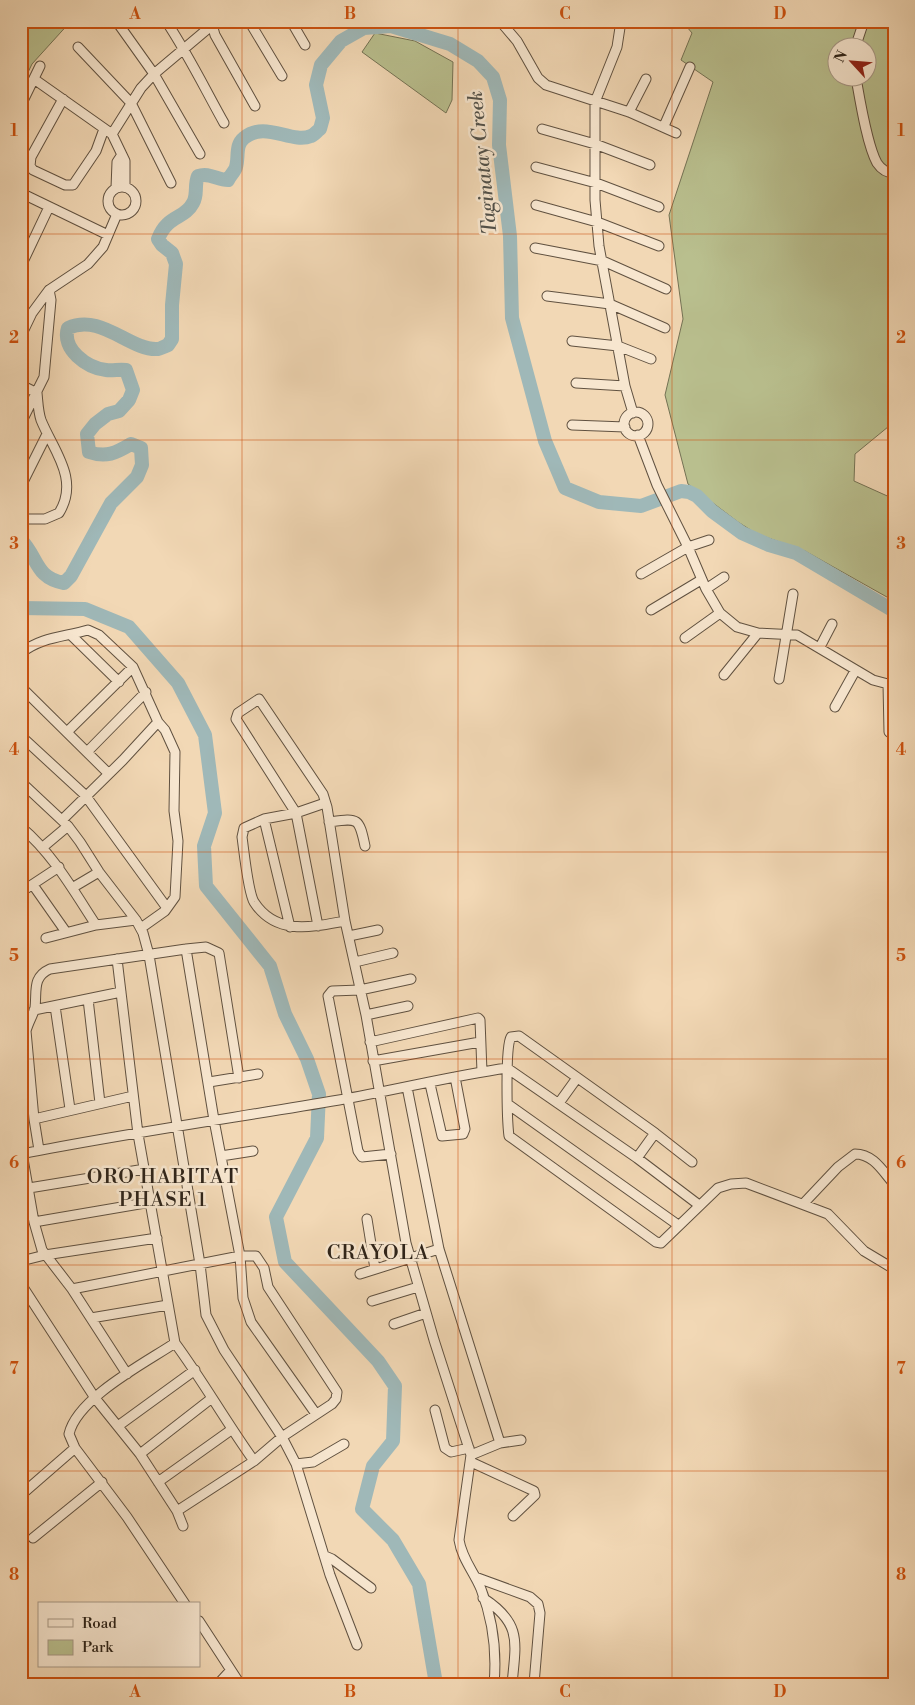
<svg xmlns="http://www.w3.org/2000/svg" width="915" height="1705" font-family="'Libre Bodoni',serif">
<rect width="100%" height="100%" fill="#f2d8b5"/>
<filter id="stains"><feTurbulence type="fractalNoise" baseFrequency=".004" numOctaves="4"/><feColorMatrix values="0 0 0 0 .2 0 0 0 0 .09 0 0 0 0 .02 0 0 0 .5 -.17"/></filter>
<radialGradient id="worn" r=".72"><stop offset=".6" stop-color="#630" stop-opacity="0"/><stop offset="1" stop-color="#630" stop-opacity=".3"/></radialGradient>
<path fill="#b9bf8e" stroke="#747254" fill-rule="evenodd" d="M21 21H71L32 64 21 87Z
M682 21H894V422L855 454 854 481 894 499V601L805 551 757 534 738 522 688 484 665 395 683 319 669 215 713 82 681 60 692 33ZM838 48H868V78H838Z
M375 33 415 41 453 62 452 100 446 113 362 52Z"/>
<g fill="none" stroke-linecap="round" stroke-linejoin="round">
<path stroke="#9fb8b8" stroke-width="14" d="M21 540C38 557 35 578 64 583L71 576 111 503 137 477 142 465 141 448 131 444C116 453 106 458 89 452L87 434 95 424 108 414 119 411 129 400 133 390 126 370C119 369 113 371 106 370 87 368 61 349 68 328 101 313 129 350 157 349 160 349 165 346 168 345L172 339V305L176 264 172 253 162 245 158 239C168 214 184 220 193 203 198 195 194 185 198 176 209 172 217 180 228 180 230 176 235 171 236 167 239 157 235 145 244 138 265 120 291 144 311 136 314 135 317 131 320 129L323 118 316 85 321 65 341 41 364 28 391 26 450 44 478 61 493 77 500 100 499 145 510 236 512 318 545 441 565 488 599 502 641 506 681 491 689 492 697 496 712 511 742 533 769 545 796 553 894 611
M21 608 85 609 129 627 178 683 205 735 215 813 204 846 206 886 270 966 285 1014 307 1059 319 1094 317 1138 276 1217 285 1262 378 1361 395 1386 393 1441 373 1466 362 1509 393 1540 419 1584 436 1684"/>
<defs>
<path id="minor" d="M166 21C188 54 205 89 224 123
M211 21 215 35 255 106
M249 21 282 76
M291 21 305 45
M500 21 517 41 538 78 546 85 629 112 676 133
M621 21 617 47 595 102V200L599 246 625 386 633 413
M117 22 154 74 200 154
M78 47 131 103 171 183
M855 48 864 21
M856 78C860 100 867 145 877 163 881 169 887 173 894 173
M34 79 112 134 125 161V187
M63 99 31 157 30 166 33 170 65 185H73L96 151 104 129
M21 105 40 66
M629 112 646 79
M664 126 690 67
M542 129 595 144 650 165
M112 134 141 88 154 74 217 21
M536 167 596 183 659 207
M108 201a14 14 0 1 1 28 0a14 14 0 1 1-28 0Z
M116 188 117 162 121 156
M21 193 108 235
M536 205 597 222 659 246
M535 248 603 261 666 289
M21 266 49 207
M547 296 610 304 665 328
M21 336 32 313 49 290 88 264 103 247 117 214
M572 341 618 346 651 359
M576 383 625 386
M21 385 37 393
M624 424a12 12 0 1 1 24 0a12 12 0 1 1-24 0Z
M21 423 44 377 51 300 49 290
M572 425 625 427
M638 435 657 485 688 547 706 589 720 613 737 627 758 633 797 635 873 680 888 684 894 683
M21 486 47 434
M21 519H45L59 513C80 479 53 450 41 420 38 411 38 402 37 393
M641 574 688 547 709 540
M706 589 724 577
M651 610 701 580
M72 636 119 682
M685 638 720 613
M820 647 832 624
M21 653C41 637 64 637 88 630L99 635 133 667 158 722 165 730 175 752 174 811 178 841 175 897 165 911 141 928
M724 675 758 633
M779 679 793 594
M888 684 889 732
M21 687 108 773
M835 707 855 671
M68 731 133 667
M21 736 85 795 167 908
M88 751 146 692
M21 782 68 826 80 842 99 872 136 920 143 933 149 955 200 1264 206 1315 224 1350 282 1437 296 1464 330 1575 357 1645
M325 803 296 813 264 819 244 828 242 837C244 851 248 892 254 902 276 936 312 927 345 921
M264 819 290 927
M62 820 123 760 158 722
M329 822C358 818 359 817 365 846
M21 827C53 854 73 890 96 925
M43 847 68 826
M33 885 66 932
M72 888 99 872
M21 892 59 867
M318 926 296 813 236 719 238 713 259 699 323 794 327 807 345 921 366 1015 406 1243 434 1340 471 1455 459 1540C462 1559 474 1572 481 1589 493 1620 497 1651 494 1684
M349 936 378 930
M46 938 96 925 136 920
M186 949 214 1120 240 1256 243 1298 251 1322 316 1414
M117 959 138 1134 175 1343C203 1381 226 1422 254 1461
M355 962 393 953
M88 999 100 1103
M55 1006 70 1109
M34 1010 121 992
M366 1015 408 1006
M370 1042 478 1018 480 1020 482 1072
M373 1061 480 1042
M209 1082 258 1074
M430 1084 442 1136 463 1134 465 1129 455 1077
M407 1087 439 1249 500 1443
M559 1103 577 1078
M509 1105 678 1225
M34 1119 133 1096
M39 1150 34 1119 26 1031C28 1023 33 1015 35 1008 37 991 32 977 50 969L186 949 206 947 219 953 239 1078
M22 1153 34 1222 42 1250 72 1289 127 1374
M21 1154C127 1133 233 1118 339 1100 396 1090 451 1076 507 1068L637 1158 699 1205
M391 1154 362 1157 358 1151 328 996 332 991 360 990 411 979
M221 1156 253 1151
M637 1158 655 1133
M692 1162 655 1133 519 1036 511 1037C505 1047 507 1121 509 1136L656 1242 661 1243 718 1188 731 1184 746 1183 828 1214 864 1251 894 1269
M29 1188 145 1169
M804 1203 838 1167 855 1154C874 1154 883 1172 894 1184
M367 1219 375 1269
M34 1222 151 1202
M21 1261 45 1255 157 1238
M360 1274 439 1249
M21 1284 95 1398 140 1454 177 1511 254 1461 282 1437 332 1404 336 1399 337 1392 268 1287 264 1268 256 1256H240L72 1289
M372 1301 418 1287
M91 1318 168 1305
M394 1324 426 1313
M435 1410 445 1448 451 1452 469 1448
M118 1426 195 1370
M75 1448 127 1517 185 1604
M140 1454 212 1398
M471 1455 500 1443 521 1440
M471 1462 534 1491 535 1495 513 1516
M296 1464 313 1462 344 1444
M158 1482 231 1430
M21 1495 75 1448 69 1434C77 1398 145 1363 175 1343
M177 1511 183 1526
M33 1538 102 1482
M325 1556 332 1559 371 1588
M475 1577 530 1597 538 1604 540 1613 534 1684
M483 1598C522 1623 516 1642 512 1684
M199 1621 240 1684
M218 1684 230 1671"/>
</defs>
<use href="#minor" stroke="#605140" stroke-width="11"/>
<use href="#minor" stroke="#f7e6cf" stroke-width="9"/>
</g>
<path fill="none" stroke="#cc510e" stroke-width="1" stroke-opacity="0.55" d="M242 21V1684M458 21V1684M672 21V1684M21 234H894M21 440H894M21 646H894M21 852H894M21 1059H894M21 1265H894M21 1471H894"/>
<g text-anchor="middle" stroke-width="5" stroke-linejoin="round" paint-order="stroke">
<g font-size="20" font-style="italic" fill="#515049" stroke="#f7e6cf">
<text transform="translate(482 163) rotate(-96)" y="7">Taginatay Creek</text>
</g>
<g font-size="20" letter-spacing="1" fill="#2f2419" stroke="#f7e6cf">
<text x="163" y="1183">ORO HABITAT<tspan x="163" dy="23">PHASE 1</tspan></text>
<text x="378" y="1259">CRAYOLA</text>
</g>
</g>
<rect width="915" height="1705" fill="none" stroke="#f2d8b5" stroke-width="55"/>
<rect x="38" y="1602" width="162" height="65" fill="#f7e6cf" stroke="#a79886"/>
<rect x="48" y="1619" width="25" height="8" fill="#f7e6cf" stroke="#a79886"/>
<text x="82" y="1628" font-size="15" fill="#2f2419">Road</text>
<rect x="48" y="1640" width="25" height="15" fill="#b9bf8e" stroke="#a79886"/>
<text x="82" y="1652" font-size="15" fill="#2f2419">Park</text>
<g transform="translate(852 62) rotate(296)"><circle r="24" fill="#f7e6cf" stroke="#a79886"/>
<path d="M0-4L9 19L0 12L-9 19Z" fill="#8f2418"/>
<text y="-8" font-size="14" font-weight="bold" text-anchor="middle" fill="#2f2419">N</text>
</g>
<rect x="28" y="28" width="860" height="1650" fill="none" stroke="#cc510e" stroke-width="2"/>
<g font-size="16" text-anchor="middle" font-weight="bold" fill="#cc510e">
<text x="135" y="19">A</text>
<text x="350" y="19">B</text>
<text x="565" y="19">C</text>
<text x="780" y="19">D</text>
<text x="14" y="136">1</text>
<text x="901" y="136">1</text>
<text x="14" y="343">2</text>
<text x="901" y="343">2</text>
<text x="14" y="549">3</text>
<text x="901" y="549">3</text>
<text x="14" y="755">4</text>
<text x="901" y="755">4</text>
<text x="14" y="961">5</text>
<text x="901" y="961">5</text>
<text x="14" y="1168">6</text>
<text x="901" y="1168">6</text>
<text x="14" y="1374">7</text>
<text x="901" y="1374">7</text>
<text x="14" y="1580">8</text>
<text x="901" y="1580">8</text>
<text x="135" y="1697">A</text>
<text x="350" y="1697">B</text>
<text x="565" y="1697">C</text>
<text x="780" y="1697">D</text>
</g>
<rect width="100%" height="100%" filter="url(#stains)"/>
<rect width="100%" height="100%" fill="url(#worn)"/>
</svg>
